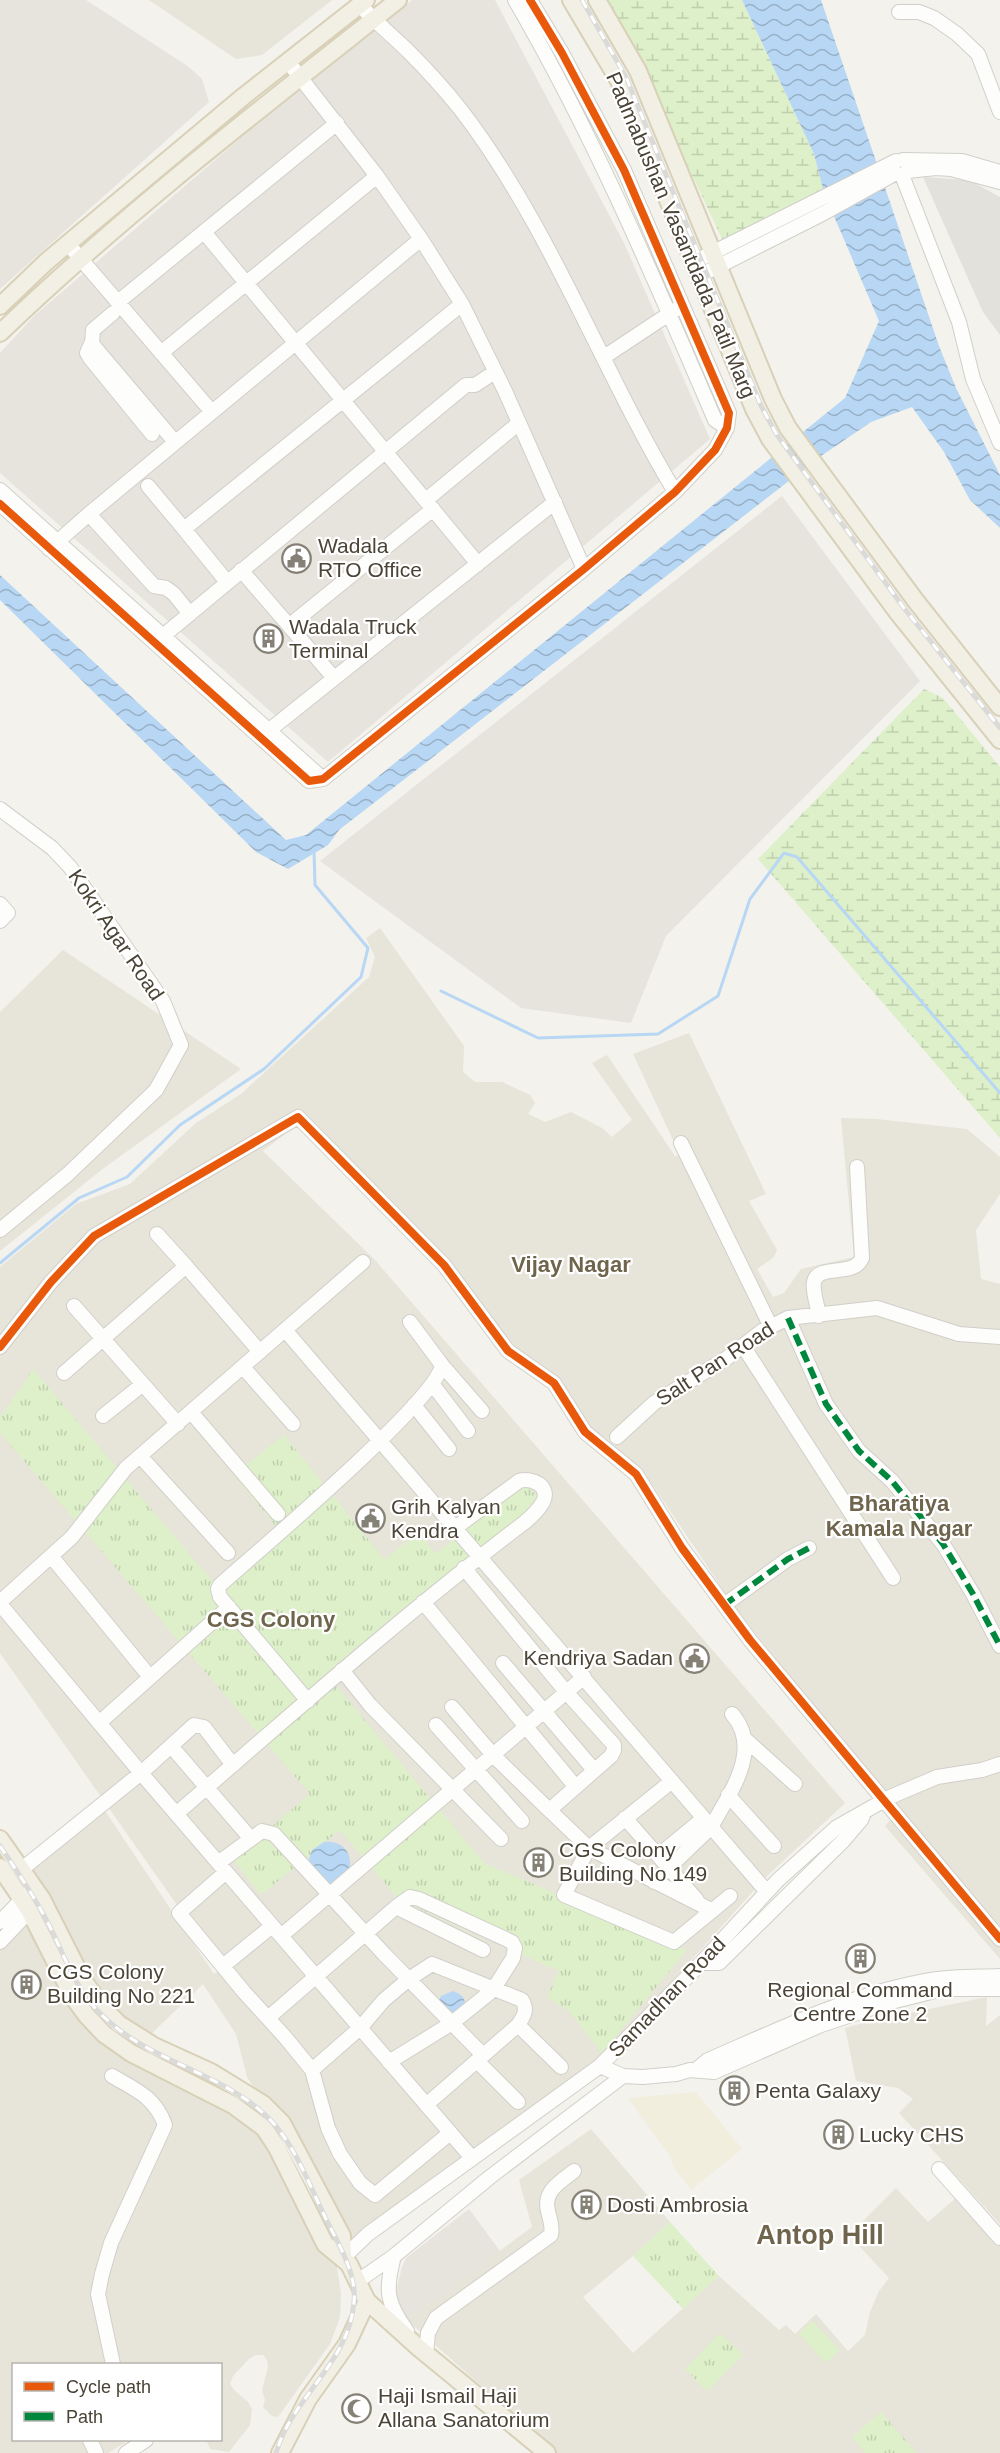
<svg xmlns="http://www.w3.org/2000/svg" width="1000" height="2453" font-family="Helvetica,sans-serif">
<defs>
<pattern id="wetland-marsh" width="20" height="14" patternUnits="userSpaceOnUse" patternTransform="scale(1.5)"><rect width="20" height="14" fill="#ddf0c9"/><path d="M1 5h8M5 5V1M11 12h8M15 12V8" fill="none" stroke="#bfcfad"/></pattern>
<pattern id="park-tufts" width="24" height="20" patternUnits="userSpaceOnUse" patternTransform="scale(1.5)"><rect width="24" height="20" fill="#ddf0c9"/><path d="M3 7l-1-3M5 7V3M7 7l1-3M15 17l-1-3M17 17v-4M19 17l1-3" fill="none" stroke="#bfcfad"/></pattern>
<pattern id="water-waves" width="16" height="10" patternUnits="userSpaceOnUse" patternTransform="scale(1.5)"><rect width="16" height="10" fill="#b8d7f4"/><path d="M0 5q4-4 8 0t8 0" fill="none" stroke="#98b0c6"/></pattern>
</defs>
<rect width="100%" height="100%" fill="#f3f2ec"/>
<path fill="#e7e4d9" d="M149 0H332L262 55 236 59Z
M380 928 464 1046 463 1072 475 1082H502L530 1095 535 1103 528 1114 545 1122 571 1112 602 1128 612 1137 632 1120 592 1063 607 1055 675 1156 680 1155 633 1054 689 1033 766 1194 749 1201 777 1250 774 1257 757 1269 773 1297 784 1293 801 1269 854 1257 841 1118 876 1119 967 1129 1000 1157V1194L976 1230 981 1279 1000 1284V1762L883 1793 734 1606 646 1475 614 1445 653 1407 756 1341 782 1329 779 1318 651 1399 607 1442 587 1423 550 1371 519 1351 441 1256 302 1121 263 1151 375 1260 845 1803 765 1878 604 2058 354 2250 247 2077 236 2034 203 1984 147 2038 105 2004 29 1871 105 1811 214 1974 222 1969 0 1653V1267L76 1204 130 1184 196 1123 241 1094 369 977 375 957 366 938Z
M63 950 241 1069 104 1168 0 1251V1012Z
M1000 1771V1959L885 1826 898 1811 892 1800 948 1780Z
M27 1903 83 2006 101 2027 248 2109 319 2226 337 2268 341 2293 340 2317 330 2344 278 2417 272 2416 263 2407 265 2400 262 2390 268 2367 267 2360 263 2355H256L249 2359 233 2376 230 2384 234 2390 248 2402 252 2409 250 2425 229 2452 210 2449 207 2442V2440H220V2364H14V2440H129L108 2453H0V1936Z
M987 1997 986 2026 1000 2015V2224L899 2113 913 2099 898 2088 856 2081 845 2028 871 2021Z
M591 2129 670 2222 633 2256 583 2297 633 2353 719 2276 779 2330 786 2325 795 2334 816 2314 848 2351 865 2335 870 2312 879 2291 889 2278 849 2235 896 2188 928 2222 964 2191 1000 2231V2453H557L407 2320 532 2227 519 2180Z"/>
<path fill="#e7e3dd" d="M0 0H86L189 67 202 79 209 102 0 289Z
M412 0H495L624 243 710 439 328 762 0 473V353L34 316 250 130Z
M782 496 920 681 666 936 631 1023 521 1008 320 861Z
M469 2209 500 2251 407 2320 401 2310 396 2291 402 2267 406 2258Z"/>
<path fill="#f1eedd" d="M696 2092 742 2149 691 2190 675 2169 670 2156 628 2098Z"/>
<path fill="#ddf0c9" d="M812 2321 840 2350 826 2363 799 2334Z"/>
<path fill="url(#wetland-marsh)" d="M604 0H742L814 154 824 193 723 241 640 64Z
M924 689 943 698 1000 767V1138L758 859Z"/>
<path fill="url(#park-tufts)" d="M33 1369 214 1583 279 1530 233 1475 284 1435 384 1559 419 1533 436 1554 524 1481 546 1507 333 1682 484 1863 687 1950 602 2053 569 2011 547 1997 559 1971 399 1900 340 1830 261 1895 233 1859 310 1794 0 1433V1418Z
M670 2222 719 2276 683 2309 633 2256Z
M720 2333 743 2355 707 2391 685 2369Z
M881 2412 917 2453H865L852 2437Z"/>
<path fill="#e2e1db" d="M923 177 969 180 1000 197V335L983 312Z"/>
<path fill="url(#water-waves)" d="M742 0H821L939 346 956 388 1000 475V528L970 500 944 452 912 407 871 422 821 456 339 830 328 845 288 869 256 852 0 600V575L286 840 306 835 845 398 879 321 824 193 814 154Z
M324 1842C343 1840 354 1854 349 1872L331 1885 324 1884 308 1863 312 1850Z
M453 1991C470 1997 466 2008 457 2019L437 2004 441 1996Z"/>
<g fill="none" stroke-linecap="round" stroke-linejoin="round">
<path stroke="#b8d7f4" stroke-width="3" d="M441 991 538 1038 658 1034 718 996 750 899 784 853 797 857 1000 1093
M0 1263 79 1198 127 1177 180 1125 264 1069 361 977 368 948 315 885 314 851"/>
<defs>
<path id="minor" d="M515 0C593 134 654 278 715 420L727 428
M360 5C375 22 393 36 409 52 427 70 445 90 461 110 550 226 600 367 675 492
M899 12H919L934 18 957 34 978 54 1000 112
M289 63 377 176 421 239 462 304 505 391 584 569
M903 160 962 161 1000 172
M907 171 936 168 951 169 1000 182
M902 175 959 322 973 379 1000 443
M204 232 478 564
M68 244 212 412
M694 262 896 161
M699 276 824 213 896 173
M118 302 337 123
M113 313 93 330 92 344 175 442
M92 342 87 353 90 358 152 434
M161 353 377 176
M604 357 675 310
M148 486 184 529
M0 490 323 779
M426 500 519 423
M0 504 309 781 323 779 584 569 675 492 715 450 727 428 729 413 624 170 562 53 530 0
M89 514 154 586 166 588 174 594 190 614
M49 549 89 514 421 239
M241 570 334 678
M227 582 184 529 462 304
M290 625 433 509
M156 644 163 636 466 385H475L495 372
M262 736 555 502
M0 809 52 848 70 867 163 1001 181 1045 156 1090 68 1174 0 1230
M0 904 8 913 0 921
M681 1143 771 1327
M157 1234 186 1266
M74 1306 178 1424
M819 1316C818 1306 812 1291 814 1282 818 1263 854 1278 862 1258L857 1167
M788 1318 826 1404 859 1451 892 1481 943 1544 973 1594 1000 1646
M285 1330 767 1892
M743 1346 893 1578
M0 1347 51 1282 94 1236 298 1117 444 1265 508 1351 554 1383 585 1432 636 1474 682 1548 750 1640 1000 1939
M442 1365 482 1411
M243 1367 293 1424
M64 1373 186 1266 260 1352
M433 1385 468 1431
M414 1405 449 1449
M191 1412 278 1514
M103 1416 143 1384
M617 1437 654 1403 727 1358 762 1331 788 1318 877 1308 959 1334 1000 1337
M140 1456 228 1553
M51 1556 150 1677
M0 1602 72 1537 126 1468 363 1262
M423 1602 575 1786
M0 1604 141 1773 472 2158
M724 1605 788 1559 809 1548
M503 1663 594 1770
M342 1670 370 1705 501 1839
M308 1701 220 1597 218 1589 220 1585C257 1552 436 1401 442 1365L410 1322
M452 1707 493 1755 547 1808 553 1807 611 1756 614 1750V1745L567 1693 464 1568
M99 1723 229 1607
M436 1725 522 1821
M745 1739 795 1784
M171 1746 251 1839
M672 1781 589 1848 564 1895 674 1942 730 1896
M728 1795 774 1846
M547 1808 589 1848 711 1910
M176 1814C291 1715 404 1614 525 1522 531 1517 539 1509 543 1502 551 1486 532 1477 519 1481L455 1528
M625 1818 697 1900
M711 1827C730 1793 763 1749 732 1714
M218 1863 262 1831 274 1834 384 1954 483 2055
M22 1869 141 1773 194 1725 204 1727 233 1765
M226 1872 179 1913 244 1992 285 2037 312 2070 328 2128 340 2154 360 2183 375 2195 450 2133
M654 1882 706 1832 705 1826 698 1823 659 1855
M396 1907 483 1950
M0 1922 28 1893
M281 1936 584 1677
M0 1942 36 1904
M701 1963H719L843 1841 861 1820 864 1813
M223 1966 272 1926
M268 2018 396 1907 410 1897 419 1899 512 1942 515 1948 513 1958 493 1990 452 2023 389 2062
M518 2025 561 2067
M477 2061 518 2102
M600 2066 623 2076 643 2077 676 2074 690 2070 714 2072 821 2025 887 2003 943 1989H1000
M312 2070 360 2028 384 2000 409 1979 432 1964 522 2000C528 2010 524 2016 518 2025L426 2105
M696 2070 708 2060C780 2029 853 1993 931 1980 953 1976 978 1977 1000 1976
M112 2076C136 2090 155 2097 165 2125L111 2243 102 2274 98 2294 113 2364
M939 2169 1000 2238
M343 2258 368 2234 600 2066 701 1963 778 1880 837 1827 890 1797 937 1777 982 1770 1000 1764
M358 2281 394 2256
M407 2331C386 2302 385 2290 394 2256L490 2177 623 2076
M426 2353 428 2333 436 2318 551 2235C553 2226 550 2220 548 2211 543 2191 560 2182 574 2171
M90 2440 96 2453
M126 2453 146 2440"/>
<path id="major" d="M571 0 619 81 754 409 770 439 898 613 1000 740
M597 0 638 71 773 399 788 428 915 600 1000 707
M0 306 46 262 244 96 366 0
M0 333C125 213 263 107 398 0
M0 1839 42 1899 83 1980 103 2008 119 2024 154 2046 211 2072 263 2104 282 2123 342 2236 343 2258
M0 1867 29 1910 73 1997 87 2016 104 2034 131 2053 233 2105 264 2128 276 2146 325 2244 349 2264 367 2301 419 2348 547 2453
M280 2453 308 2399 347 2344 367 2301"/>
</defs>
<use href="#minor" stroke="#d1cfc9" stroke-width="16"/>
<use href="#major" stroke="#d8d0b7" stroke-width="20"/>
<use href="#minor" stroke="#fdfdfc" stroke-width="14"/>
<use href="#major" stroke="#f2efe4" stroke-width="16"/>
<defs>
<path id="rail" d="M582 0 626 77 761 406 777 435 904 608 1000 728
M0 1846C17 1871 34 1896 48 1923 63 1952 74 1986 97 2010 147 2064 229 2072 275 2125 297 2151 310 2186 325 2217 337 2242 357 2272 354 2302 349 2364 293 2395 276 2453"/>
</defs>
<use href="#rail" stroke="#dadad9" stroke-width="5"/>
<use href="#rail" stroke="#fff" stroke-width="3" stroke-dasharray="9" stroke-linecap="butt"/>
<path stroke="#00873e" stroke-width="6" stroke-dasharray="12 6" stroke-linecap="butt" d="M788 1318 826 1404 859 1451 892 1481 943 1544 973 1594 1000 1646
M724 1605 788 1559 809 1548"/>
<defs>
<path id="cycleway" d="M0 504 309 781 323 779 584 569 675 492 715 450 727 428 729 413 624 170 562 53 530 0
M0 1347 51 1282 94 1236 298 1117 444 1265 508 1351 554 1383 585 1432 636 1474 682 1548 750 1640 1000 1939"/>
</defs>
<use href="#cycleway" stroke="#fff" stroke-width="11"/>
<use href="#cycleway" stroke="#e8590c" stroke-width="8"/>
</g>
<defs>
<symbol id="civic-ring" viewBox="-11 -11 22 22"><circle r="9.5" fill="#fff" stroke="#868176" stroke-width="1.5"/><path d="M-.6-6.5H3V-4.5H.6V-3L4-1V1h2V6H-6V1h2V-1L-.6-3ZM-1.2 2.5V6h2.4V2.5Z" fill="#868176"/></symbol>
<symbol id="building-ring" viewBox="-11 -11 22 22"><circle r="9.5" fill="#fff" stroke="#868176" stroke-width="1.5"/><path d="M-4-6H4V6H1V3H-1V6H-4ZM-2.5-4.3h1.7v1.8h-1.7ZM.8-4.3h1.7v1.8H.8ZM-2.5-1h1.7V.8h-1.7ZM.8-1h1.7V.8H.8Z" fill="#868176"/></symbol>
<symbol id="mosque-ring" viewBox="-11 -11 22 22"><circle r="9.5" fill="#fff" stroke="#868176" stroke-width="1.5"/><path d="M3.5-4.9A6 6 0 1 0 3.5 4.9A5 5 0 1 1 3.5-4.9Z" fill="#868176"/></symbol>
</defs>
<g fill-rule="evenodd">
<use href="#civic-ring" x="280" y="542" width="33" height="33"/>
<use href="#building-ring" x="252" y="622" width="33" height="33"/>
<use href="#civic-ring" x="354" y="1502" width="33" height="33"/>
<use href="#civic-ring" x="678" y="1642" width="33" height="33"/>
<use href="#building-ring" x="522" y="1846" width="33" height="33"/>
<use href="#building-ring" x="844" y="1942" width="33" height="33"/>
<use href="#building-ring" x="10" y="1968" width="33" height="33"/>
<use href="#building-ring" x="718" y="2074" width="33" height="33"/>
<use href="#building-ring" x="822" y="2118" width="33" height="33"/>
<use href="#building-ring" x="570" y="2188" width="33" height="33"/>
<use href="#mosque-ring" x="340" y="2392" width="33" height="33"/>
</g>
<g text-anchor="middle" stroke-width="4.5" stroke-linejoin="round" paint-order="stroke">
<g font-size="21" fill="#4b4436" stroke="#fff">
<text transform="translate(681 235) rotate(67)" y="7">Padmabushan Vasantdada Patil Marg</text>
<text transform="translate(116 935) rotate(56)" y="7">Kokri Agar Road</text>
<text transform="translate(715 1364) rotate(-33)" y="7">Salt Pan Road</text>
<text transform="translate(667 1997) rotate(-46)" y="7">Samadhan Road</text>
</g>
<g font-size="21" fill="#4b4436" stroke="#fff" text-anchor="start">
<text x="318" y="553">Wadala<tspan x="318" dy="24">RTO Office</tspan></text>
<text x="289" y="634">Wadala Truck<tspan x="289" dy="24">Terminal</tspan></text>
<text x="391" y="1514">Grih Kalyan<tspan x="391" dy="24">Kendra</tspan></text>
<text x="673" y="1665" text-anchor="end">Kendriya Sadan</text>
<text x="559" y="1857">CGS Colony<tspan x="559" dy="24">Building No 149</tspan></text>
<text x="47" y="1979">CGS Colony<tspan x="47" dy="24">Building No 221</tspan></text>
<text x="860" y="1997" text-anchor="middle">Regional Command<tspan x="860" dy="24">Centre Zone 2</tspan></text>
<text x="755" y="2098">Penta Galaxy</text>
<text x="859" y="2142">Lucky CHS</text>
<text x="607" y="2212">Dosti Ambrosia</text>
<text x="378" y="2403">Haji Ismail Haji<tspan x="378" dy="24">Allana Sanatorium</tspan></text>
</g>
<g font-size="22" font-weight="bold" fill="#6f644c" stroke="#fff">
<text x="571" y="1272">Vijay Nagar</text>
<text x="899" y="1511">Bharatiya<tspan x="899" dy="25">Kamala Nagar</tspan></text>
<text x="271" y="1627">CGS Colony</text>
</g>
<g font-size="27" font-weight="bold" fill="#6f644c" stroke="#fff">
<text x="820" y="2244">Antop Hill</text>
</g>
</g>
<rect x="12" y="2363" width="210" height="78" fill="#ffffff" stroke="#b7b4af" stroke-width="1.5"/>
<rect x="24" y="2382" width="30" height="9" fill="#e8590c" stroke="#b7b4af" stroke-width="1.5"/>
<text x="66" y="2393" font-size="18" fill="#4b4436">Cycle path</text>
<rect x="24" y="2412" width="30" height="9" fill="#00873e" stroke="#b7b4af" stroke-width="1.5"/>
<text x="66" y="2423" font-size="18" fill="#4b4436">Path</text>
</svg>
